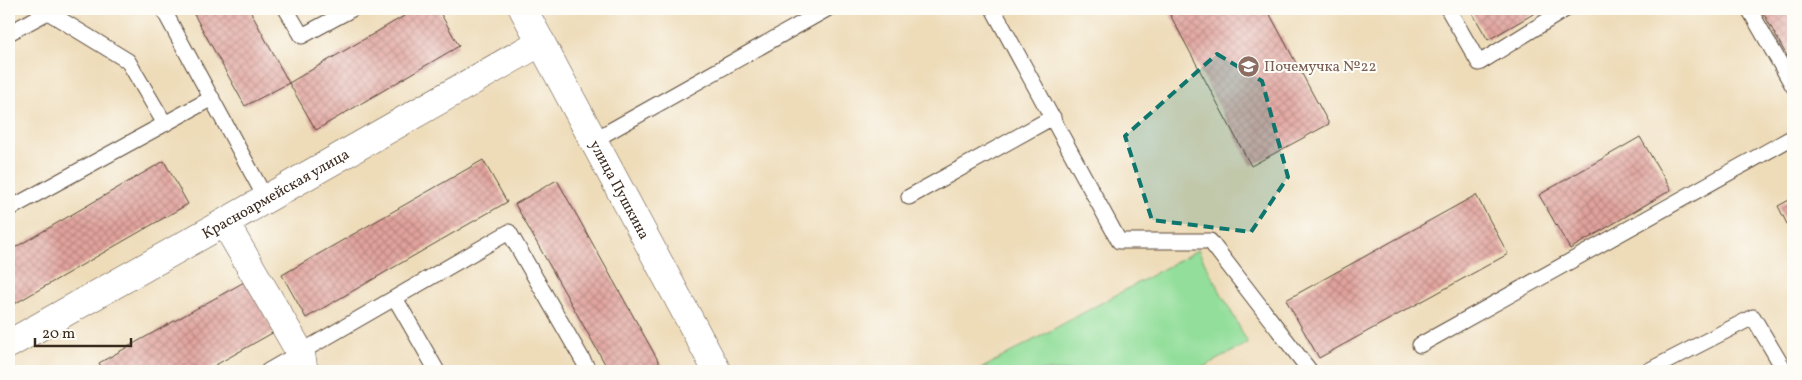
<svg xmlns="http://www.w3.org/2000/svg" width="1802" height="380" font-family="Vollkorn,serif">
<defs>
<pattern id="building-cross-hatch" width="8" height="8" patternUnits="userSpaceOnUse" patternTransform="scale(1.25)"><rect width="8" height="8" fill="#e1a29c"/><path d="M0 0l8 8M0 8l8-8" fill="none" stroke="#b8847f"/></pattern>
</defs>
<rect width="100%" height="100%" fill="#fdfcf7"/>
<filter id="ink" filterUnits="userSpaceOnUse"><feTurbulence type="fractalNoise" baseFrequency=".02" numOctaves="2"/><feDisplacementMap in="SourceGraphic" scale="10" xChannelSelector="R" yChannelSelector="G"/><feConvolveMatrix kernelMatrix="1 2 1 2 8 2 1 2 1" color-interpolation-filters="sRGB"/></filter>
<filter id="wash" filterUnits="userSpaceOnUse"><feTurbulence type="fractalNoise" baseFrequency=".0096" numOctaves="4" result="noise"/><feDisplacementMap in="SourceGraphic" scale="20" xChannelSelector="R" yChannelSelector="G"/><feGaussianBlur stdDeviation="1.12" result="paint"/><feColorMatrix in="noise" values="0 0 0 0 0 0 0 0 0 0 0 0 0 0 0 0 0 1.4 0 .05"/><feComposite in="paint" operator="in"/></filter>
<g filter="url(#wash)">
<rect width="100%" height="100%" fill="#eedcb9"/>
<path fill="#92de9a" stroke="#66845c" d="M1198 250 1248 343 1196 371H977Z"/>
<g id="blocks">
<path fill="url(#building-cross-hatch)" d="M191 9H249L289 83 416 9H438L459 46 316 130 289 83 245 106Z
M1167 9H1267L1329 124 1251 166Z
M1470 9H1542L1488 40Z
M1761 9H1793V67Z
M1640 137 1671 190 1570 249 1539 195Z
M483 160 507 202 306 318 282 275Z
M164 161 188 204 9 307V251Z
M557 180 664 371H609L515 204Z
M1476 195 1508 254 1319 358 1286 300Z
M1793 198V236L1778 206Z
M246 281 274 332 205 371H104L99 363Z"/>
</g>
</g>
<g filter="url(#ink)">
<use href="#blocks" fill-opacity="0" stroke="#564535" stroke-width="1"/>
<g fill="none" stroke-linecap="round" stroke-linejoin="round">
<defs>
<path id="service" d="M163 9 266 199
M286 9 302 36 352 9
M993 9 1119 241H1210L1310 371
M1448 9 1479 63 1566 9
M1749 9 1793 86
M9 33 48 12 128 61 165 124
M594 140 827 9
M909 197 1053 117
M9 209 212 98
M395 298 437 371
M1420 345 1793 137
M268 371 509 232 589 371
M1648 371 1753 317 1785 371"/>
<path id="minor" d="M225 223 301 354 304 371"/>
<g id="tertiary">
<path id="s1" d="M523 9 717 371"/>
<path id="s2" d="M9 344 266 199 541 42"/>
</g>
</defs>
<use href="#service" stroke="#564535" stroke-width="17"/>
<use href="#minor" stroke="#564535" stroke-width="29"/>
<use href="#tertiary" stroke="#564535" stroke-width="29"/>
<use href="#service" stroke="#fff" stroke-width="15"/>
<use href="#minor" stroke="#fff" stroke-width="28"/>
<use href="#tertiary" stroke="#fff" stroke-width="28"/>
</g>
</g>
<path fill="#0f766e" fill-opacity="0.2" stroke="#0f766e" stroke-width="4" stroke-dasharray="10 6" stroke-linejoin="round" d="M1217 54 1262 81 1288 177 1251 232 1152 220 1125 136Z"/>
<defs>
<symbol id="school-disc" viewBox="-11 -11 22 22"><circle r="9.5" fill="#8d6e63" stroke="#fdfcf7"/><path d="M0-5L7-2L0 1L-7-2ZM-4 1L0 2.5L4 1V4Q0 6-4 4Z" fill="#fff"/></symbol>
</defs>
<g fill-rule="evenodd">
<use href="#school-disc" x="1236" y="54" width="25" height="25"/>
</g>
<g text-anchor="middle" stroke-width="4" stroke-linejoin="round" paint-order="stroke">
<g font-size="15" fill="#785e54" stroke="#fdfcf7" text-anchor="start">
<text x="1264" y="71">Почемучка №22</text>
</g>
<g font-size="15" fill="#3b2a1e" stroke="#fdfcf7">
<text dy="5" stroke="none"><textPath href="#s1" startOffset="205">улица Пушкина</textPath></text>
<text dy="5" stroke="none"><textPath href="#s2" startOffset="306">Красноармейская улица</textPath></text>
</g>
</g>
<rect width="1802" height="380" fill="none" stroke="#fdfcf7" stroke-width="30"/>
<path d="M35 338v8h96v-8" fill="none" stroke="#3b2a1e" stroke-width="2.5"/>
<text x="42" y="338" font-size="15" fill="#3b2a1e" stroke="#fdfcf7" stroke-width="4" paint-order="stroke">20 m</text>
</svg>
